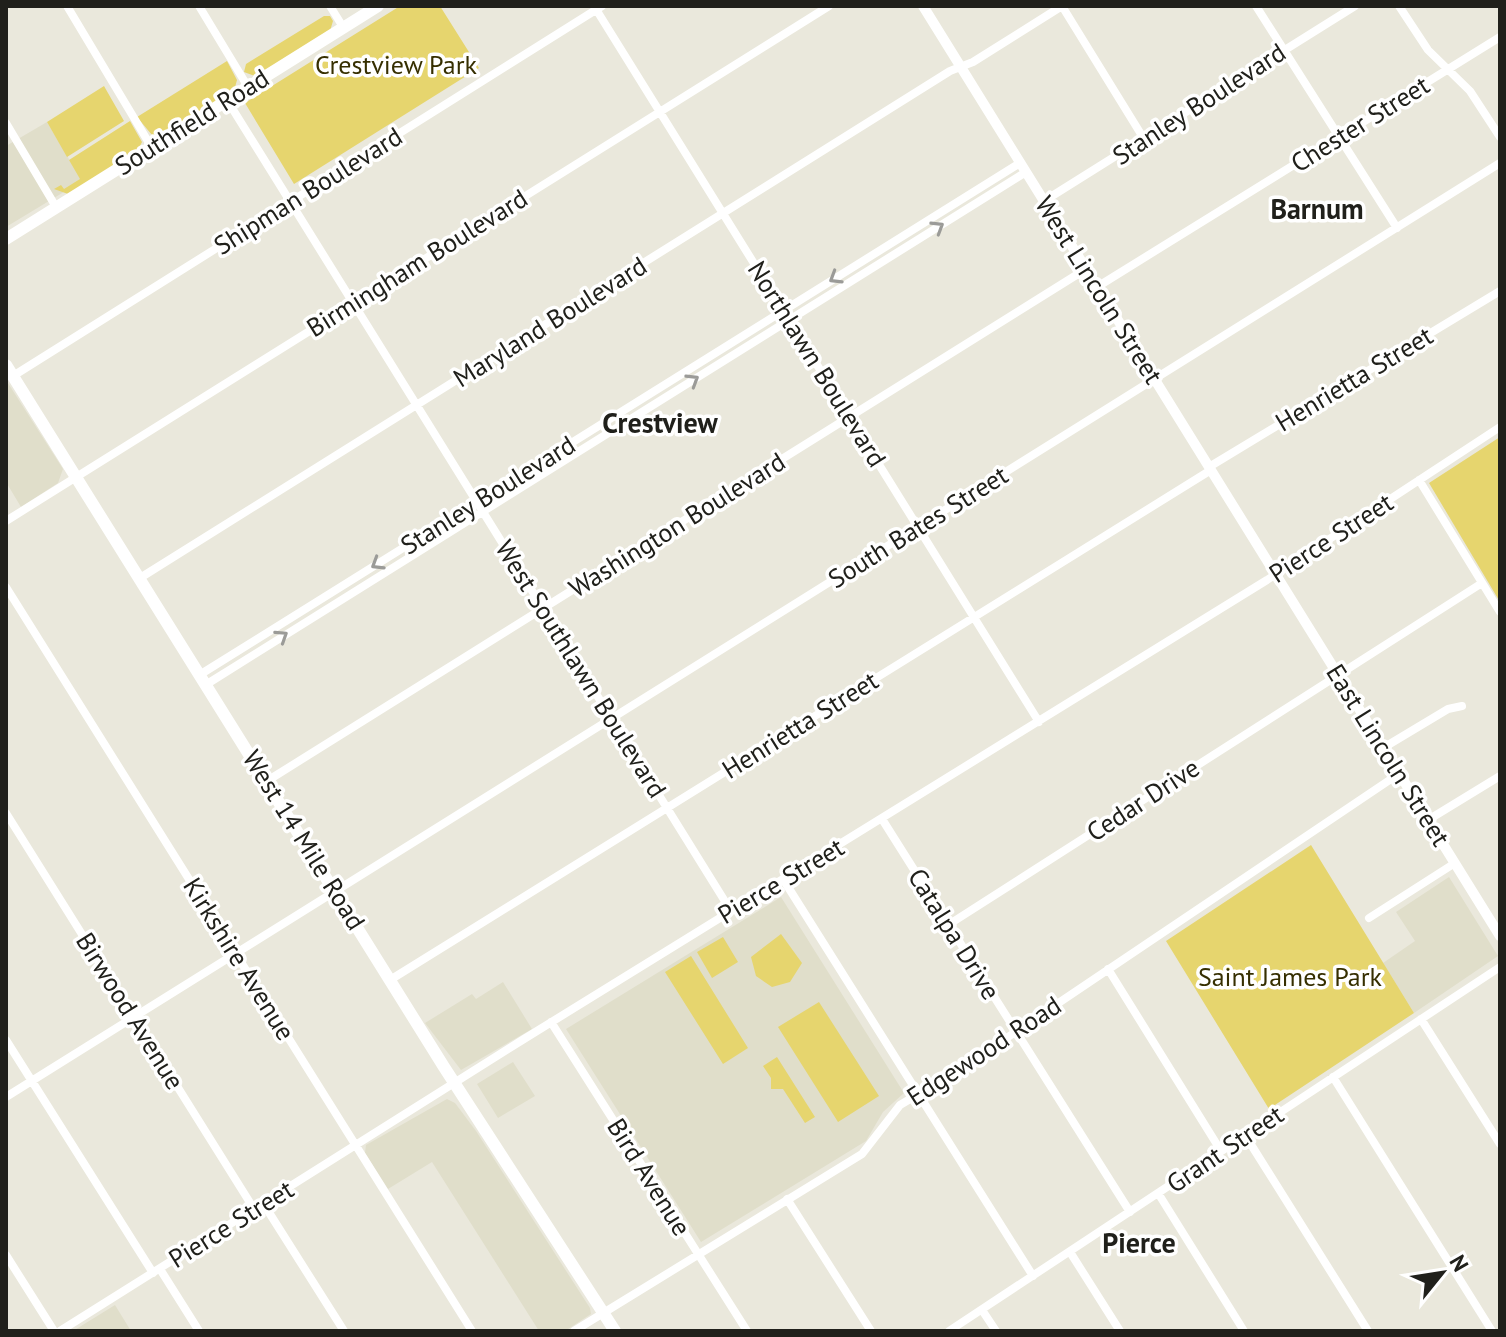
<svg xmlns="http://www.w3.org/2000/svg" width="1506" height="1337" font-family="'PT Sans',sans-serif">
<rect width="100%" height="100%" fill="#eae8dc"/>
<path fill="#e0deca" d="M47 122 82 181 6 227V146Z
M6 380 63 469 58 483 21 507 6 482Z
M1449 877 1498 956 1414 1013 1383 963 1415 941 1396 912Z
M781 897 904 1093 883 1112 866 1141 701 1242 566 1029Z
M503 982 532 1029 461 1070 425 1023 472 994 476 999Z
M513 1062 535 1096 498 1118 477 1084Z
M447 1099 455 1103 476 1131 590 1308 591 1314 565 1331H539L432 1162 388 1189 365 1153 366 1145Z
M115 1305 131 1331H73Z"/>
<path fill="#e6d56e" d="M400 6H440L479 68 294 184 245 103Z
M324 16H330L333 21 330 31 257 77 244 72 246 64Z
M227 61 237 80 234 91 162 136 152 135 137 117Z
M104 86 124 121 67 157 47 122Z
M130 121 142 142 137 152 68 194 54 189 61 185 64 189 80 179 69 160Z
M1500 437V602L1429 483Z
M1311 845 1414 1013 1269 1109 1166 941Z
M781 934 802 963 790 982 772 987 756 976 751 957Z
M723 937 738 962 712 978 697 952Z
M691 956 748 1048 723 1064 665 972Z
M819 1002 879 1096 838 1122 778 1027Z
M777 1057 815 1117 805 1123 783 1089H771V1078L763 1066Z"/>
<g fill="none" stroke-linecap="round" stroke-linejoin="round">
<path stroke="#fff" stroke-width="8" d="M67 6 152 148
M199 6 248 87
M330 6 343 27
M594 6 1039 722
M1062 6 1144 139
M1256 6 1397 228
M1399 6 1428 50 1470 91 1500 137
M227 100 731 911
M6 123 56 207
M1044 201 1355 6
M1097 287 1500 37
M13 376 602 6
M1209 467 1500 291
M1419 480 1500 612
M6 521 829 6
M140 578 950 71 973 62 1062 6
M6 587 472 1331
M201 674 1020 163
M207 684 1026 172
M1383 748 1448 709 1462 706
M267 781 1086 269
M6 813 254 1209
M882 819 1130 1212
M1428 820 1500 776
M783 879 1033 1276
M1369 918 1455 863
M948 925 1482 583
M1108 969 1221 1151
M390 980 1211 470
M1421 1019 1500 1144
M551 1022 747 1331
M6 1040 153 1273
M1333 1077 1492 1331
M6 1097 1500 163
M1245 1135 1368 1331
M1158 1193 1244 1331
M787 1199 871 1331
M263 1203 344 1331
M1070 1252 1120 1331
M6 1255 54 1331
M160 1269 199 1331
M982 1310 996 1331
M60 1331 524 1039 1267 580 1500 427
M574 1331 862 1154 900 1105 959 1070 1400 773
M949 1331 1500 967"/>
<path stroke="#fff" stroke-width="10" d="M923 6 1500 936"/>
<path stroke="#fff" stroke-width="12" d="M6 239 378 6
M6 365 444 1067 615 1331"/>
</g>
<defs><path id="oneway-chevron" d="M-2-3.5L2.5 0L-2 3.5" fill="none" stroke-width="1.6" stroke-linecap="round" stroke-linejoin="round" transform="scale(2)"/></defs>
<g stroke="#9b9b98">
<use href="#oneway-chevron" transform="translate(938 227) rotate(-32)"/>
<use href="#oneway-chevron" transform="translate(835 278) rotate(148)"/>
<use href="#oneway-chevron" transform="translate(693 380) rotate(-32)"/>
<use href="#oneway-chevron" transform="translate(377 564) rotate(148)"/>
<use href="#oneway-chevron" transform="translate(282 636) rotate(-33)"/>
</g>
<g text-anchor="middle" stroke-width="7" stroke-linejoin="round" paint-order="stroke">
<g font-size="26" fill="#362f01" stroke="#fff">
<text x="396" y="74">Crestview Park</text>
<text x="1290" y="986">Saint James Park</text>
</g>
<g font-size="26" fill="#20201b" stroke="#fff">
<text transform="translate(1199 104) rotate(-33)" y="9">Stanley Boulevard</text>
<text transform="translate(192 122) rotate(-32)" y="9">Southfield Road</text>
<text transform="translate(1360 124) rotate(-32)" y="9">Chester Street</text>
<text transform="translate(308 191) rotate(-32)" y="9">Shipman Boulevard</text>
<text transform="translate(417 263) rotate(-32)" y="9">Birmingham Boulevard</text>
<text transform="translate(1099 290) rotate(58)" y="9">West Lincoln Street</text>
<text transform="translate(550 322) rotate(-32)" y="9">Maryland Boulevard</text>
<text transform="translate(817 364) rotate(58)" y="9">Northlawn Boulevard</text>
<text transform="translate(1354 379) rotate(-31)" y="9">Henrietta Street</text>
<text transform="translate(488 495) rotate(-32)" y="9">Stanley Boulevard</text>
<text transform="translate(677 525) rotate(-32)" y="9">Washington Boulevard</text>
<text transform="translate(918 527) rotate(-32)" y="9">South Bates Street</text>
<text transform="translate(1331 538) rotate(-33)" y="9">Pierce Street</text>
<text transform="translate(581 669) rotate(58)" y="9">West Southlawn Boulevard</text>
<text transform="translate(800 725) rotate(-32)" y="9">Henrietta Street</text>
<text transform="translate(1388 755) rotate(58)" y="9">East Lincoln Street</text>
<text transform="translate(1143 800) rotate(-33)" y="9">Cedar Drive</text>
<text transform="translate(304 840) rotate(58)" y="9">West 14 Mile Road</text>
<text transform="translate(781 881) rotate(-31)" y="9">Pierce Street</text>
<text transform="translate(954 934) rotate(58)" y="9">Catalpa Drive</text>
<text transform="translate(239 959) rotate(58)" y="9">Kirkshire Avenue</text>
<text transform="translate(130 1011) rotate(58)" y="9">Birwood Avenue</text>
<text transform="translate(984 1051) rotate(-33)" y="9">Edgewood Road</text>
<text transform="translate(1225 1149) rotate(-34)" y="9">Grant Street</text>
<text transform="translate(649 1177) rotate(58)" y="9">Bird Avenue</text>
<text transform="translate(231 1224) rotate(-32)" y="9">Pierce Street</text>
</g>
<g font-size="28" font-weight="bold" fill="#20201b" stroke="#fff">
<text x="1317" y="219">Barnum</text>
<text x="660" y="433">Crestview</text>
<text x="1139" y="1253">Pierce</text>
</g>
</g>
<rect width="1506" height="1337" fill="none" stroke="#20201b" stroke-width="16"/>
<g transform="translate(1442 1273) rotate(60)" stroke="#ffffff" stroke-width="6" paint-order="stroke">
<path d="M0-6L14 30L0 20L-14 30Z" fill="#20201b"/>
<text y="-12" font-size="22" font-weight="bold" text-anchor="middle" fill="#20201b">N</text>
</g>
</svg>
